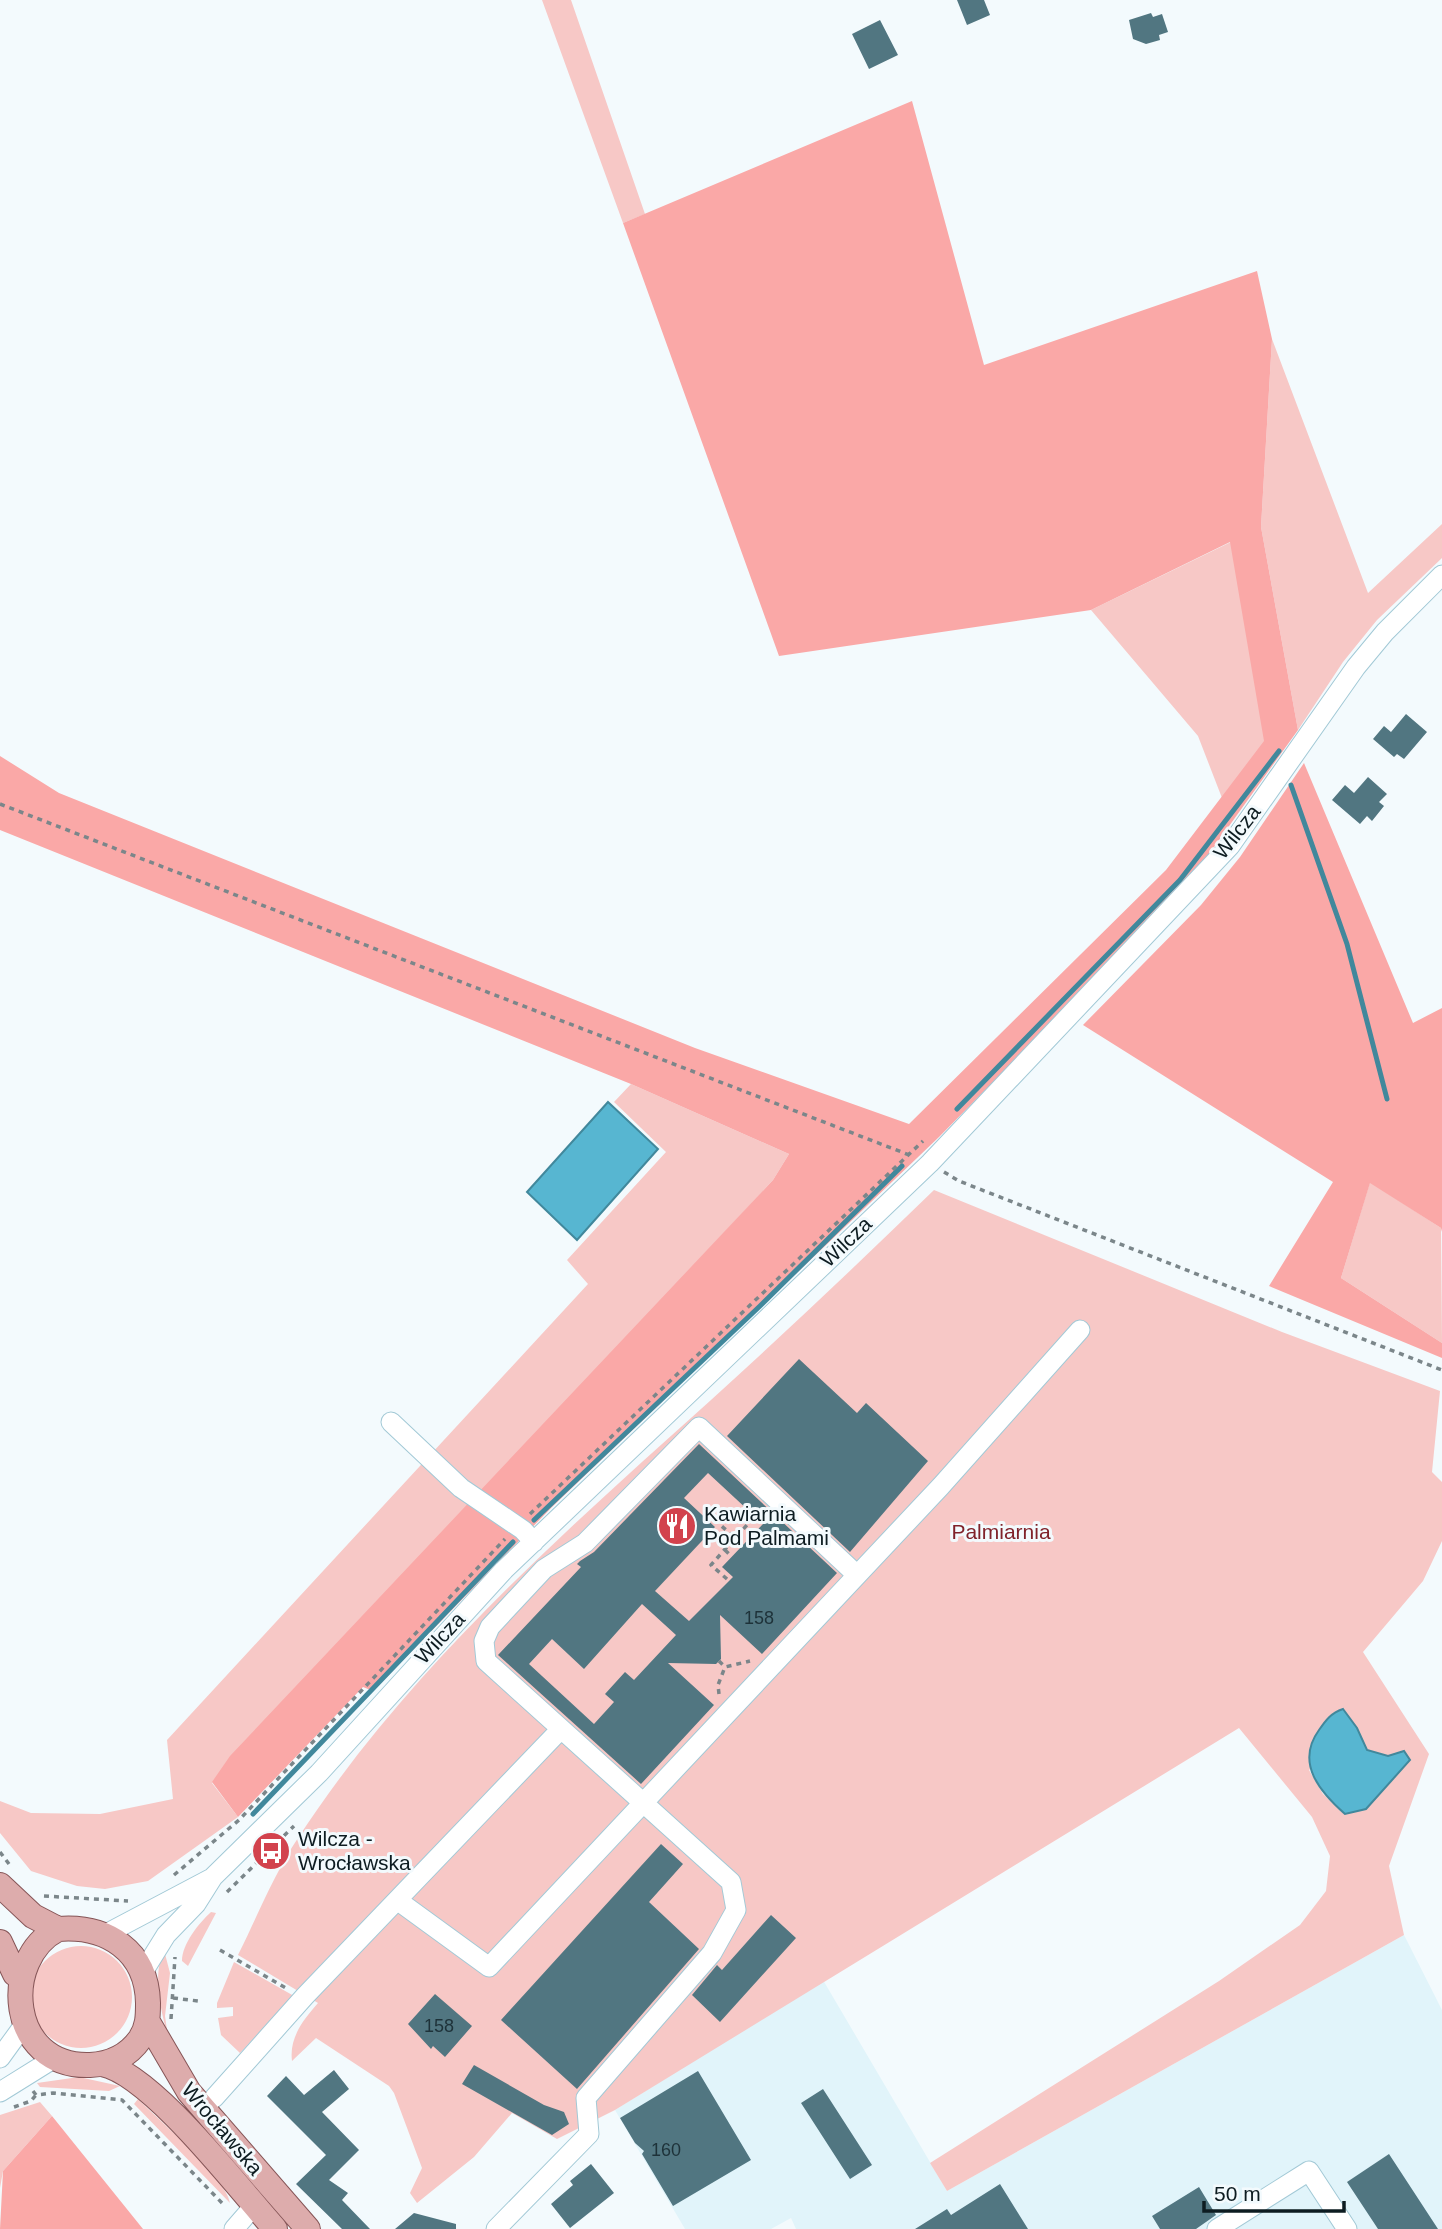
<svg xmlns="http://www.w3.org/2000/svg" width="1442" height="2229" font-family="Arial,sans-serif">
<rect width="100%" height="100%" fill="#f3fafd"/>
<path fill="#e1f4fa" d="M1404 1935 1442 2010V2229H796L791 2218 771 2229H685L615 2110 823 1980 947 2191Z"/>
<path fill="#f7c8c6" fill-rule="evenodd" d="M542 0H571L645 214 623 223Z
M1272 339 1368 593 1442 524V558L1377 620 1343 662 1298 730 1261 527Z
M1231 542 1265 741 1222 798 1198 736 1091 610Z
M631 1084 789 1154 773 1180 212 1783 238 1817 148 1881 105 1889 77 1886 31 1871 0 1833V1801L31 1813 100 1814 173 1799 167 1740 588 1284 567 1260 666 1152 614 1102Z
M1370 1182 1441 1228 1442 1343 1341 1278Z
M934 1190 1282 1332 1440 1391 1432 1472 1442 1482V1541L1423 1581 1363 1652 1429 1754 1389 1866 1404 1935 947 2191 930 2163 1219 1981 1300 1925 1326 1891 1330 1856 1312 1817 1239 1728 615 2110 557 2139 512 2113 474 2157 417 2203 410 2193 422 2168 394 2093 389 2086 316 2038 292 2061C289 2038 303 2020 318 2003L238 1955C257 1917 274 1874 298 1838 409 1668 562 1534 711 1400 787 1331 861 1261 934 1190ZM1357 1728 1367 1750 1388 1756 1345 1814 1323 1794 1309 1770Z
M211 1912 216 1913 188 1966 182 1961C182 1944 199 1923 211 1912Z
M30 1997a51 51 0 1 1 102 0a51 51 0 1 1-102 0Z
M164 1950 170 1973 165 2016 168 2037C161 2011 152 1975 164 1950Z
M234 1962 294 1996 240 2053 221 2035 218 2018 233 2016V2007L217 2008V2003Z
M79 2077 120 2086 109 2091 40 2087 37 2083Z
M138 2099C158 2119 227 2179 230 2203L134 2104Z
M40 2102 52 2116 3 2171 0 2188V2115Z"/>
<path fill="#faa8a7" d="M912 101 984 365 1257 271 1272 339 1261 527 1298 730 1186 886 939 1137 552 1507 373 1691 363 1687 238 1817 212 1782 230 1756 773 1180 789 1154 631 1084 0 830V756L59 793 695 1048 909 1124 1166 870 1264 741 1230 542 1091 610 779 656 623 223Z
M1304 763 1413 1023 1442 1008V1232L1441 1228 1370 1183 1341 1278 1442 1343V1358L1269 1286 1333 1182 1083 1025 1201 905 1240 857Z
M52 2116 143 2229H0L3 2171Z"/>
<path fill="#57b6d1" stroke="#41889c" stroke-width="2" d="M608 1102 658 1149 577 1240 527 1192Z
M1343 1709 1357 1728 1367 1750 1388 1756 1404 1751 1410 1760 1366 1809 1345 1814C1320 1792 1295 1763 1319 1730 1326 1720 1331 1713 1343 1709Z"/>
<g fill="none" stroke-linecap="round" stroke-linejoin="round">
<path stroke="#41889c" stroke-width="5" d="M1291 785 1347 944 1387 1099
M957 1109 1180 880 1279 751
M534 1520 760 1306 902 1166
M253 1814 513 1542"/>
</g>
<path fill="#517681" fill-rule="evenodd" d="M957 0H984L990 15 967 25Z
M1151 13 1153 17 1162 14 1168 32 1159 35 1160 40 1146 44 1133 39 1129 20Z
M880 20 898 55 869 69 852 34Z
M1406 714 1427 732 1404 759 1397 754 1394 757 1373 739 1384 726 1391 732Z
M1368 777 1387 794 1379 802 1384 806 1372 821 1367 816 1360 824 1332 800 1345 785 1354 793Z
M799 1359 857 1413 866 1403 928 1461 850 1552 727 1436Z
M699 1444 837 1573 762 1654 720 1615 721 1659 716 1664 668 1663 714 1705 641 1784 498 1655 581 1567 577 1564 580 1561 594 1552ZM708 1473 763 1524 722 1567 733 1577 689 1621 655 1591 715 1527 684 1498ZM642 1604 676 1635 634 1680 625 1672 605 1694 614 1702 594 1724 529 1664 552 1639 584 1669Z
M661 1844 683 1864 649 1902 699 1949 577 2089 501 2020Z
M771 1915 796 1938 720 2022 692 1995 717 1965 722 1970Z
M435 1994 472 2026 445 2057 433 2046 431 2049 408 2024Z
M474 2065 544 2105 564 2112 569 2124 552 2135 462 2084Z
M334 2070 349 2089 322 2112 359 2150 329 2180 348 2193 342 2200 370 2229H342L296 2184 326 2155 267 2096 286 2076 304 2095Z
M698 2071 751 2160 673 2206 642 2154 644 2151 635 2143 620 2118Z
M823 2089 872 2165 850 2179 801 2103Z
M1389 2154 1438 2229H1378L1347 2182Z
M591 2164 614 2193 570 2228 551 2204 573 2185 570 2181Z
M1000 2184 1028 2229H915L947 2209 951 2215Z
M1199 2187 1216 2215 1196 2229H1160L1152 2216Z
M414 2213 456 2224V2229H395Z"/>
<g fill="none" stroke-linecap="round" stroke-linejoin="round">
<defs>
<path id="minor" d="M391 1422 461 1488 523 1530 534 1542
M397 1900 489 1967 941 1486 1080 1330
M106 1934 212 1878
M143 1972 166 1935 196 1904 213 1877 319 1773 504 1570 930 1163 1230 846 1356 667 1385 632 1442 575
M0 2058 21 2029
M0 2092 53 2059
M214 2098 305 1996 560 1730
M234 2229 254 2206
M496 2229 589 2134 586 2098 712 1953 736 1910 731 1882 486 1661 484 1641 490 1627 544 1569 585 1543 699 1427 857 1575
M1217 2229 1309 2171 1347 2229"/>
<path id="major" d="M0 1885 33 1916 58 1929
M58 1929C107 1925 147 1951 148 2003 148 2016 148 2027 140 2039 128 2056 111 2064 90 2065 8 2068 0 1959 58 1929Z
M0 1942 15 1974
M148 2022 189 2092 308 2229
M102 2064C152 2074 239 2189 275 2229"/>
</defs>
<use href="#minor" stroke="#a2c9d6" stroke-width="21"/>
<use href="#major" stroke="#855557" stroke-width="26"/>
<path stroke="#7b868a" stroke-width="3.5" stroke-dasharray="5 5" stroke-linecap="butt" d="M0 804 912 1156
M944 1172 959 1181 1442 1370
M707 1513 735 1538 759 1512
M530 1514 923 1141
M725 1550 732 1557
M727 1579 711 1565 735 1538
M719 1661 725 1667
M719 1694 718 1685 725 1667 750 1661
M0 1852 9 1864
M174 1875 239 1820 505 1539
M227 1892 294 1826
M44 1896 128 1901
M220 1950 286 1988
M173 1998 198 2001
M171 2019 175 1957
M33 2091 36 2095 53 2093 122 2100 223 2204
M14 2107 31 2101 36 2095"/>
<use href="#minor" stroke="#fff" stroke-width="19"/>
<use href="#major" stroke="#ddacac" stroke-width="24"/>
</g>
<defs>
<symbol id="restaurant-disc" viewBox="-11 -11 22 22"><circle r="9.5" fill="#d2424d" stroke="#f3fafd"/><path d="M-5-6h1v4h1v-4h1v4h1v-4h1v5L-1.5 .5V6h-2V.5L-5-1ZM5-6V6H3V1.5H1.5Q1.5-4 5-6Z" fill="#fff"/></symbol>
<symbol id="bus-disc" viewBox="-11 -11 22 22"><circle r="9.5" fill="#d2424d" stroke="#f3fafd"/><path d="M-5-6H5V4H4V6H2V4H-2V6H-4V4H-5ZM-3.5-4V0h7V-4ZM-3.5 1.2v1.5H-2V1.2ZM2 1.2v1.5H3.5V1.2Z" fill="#fff"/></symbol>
</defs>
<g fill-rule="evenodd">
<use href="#restaurant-disc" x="655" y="1504" width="44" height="44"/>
<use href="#bus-disc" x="249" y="1829" width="44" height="44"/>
</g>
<g text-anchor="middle" stroke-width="6" stroke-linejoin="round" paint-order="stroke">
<g font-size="18" fill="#1e3239">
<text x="759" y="1624">158</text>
<text x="439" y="2032">158</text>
<text x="666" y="2156">160</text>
</g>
<g font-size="21" fill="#0d1c21" stroke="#f3fafd">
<text transform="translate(1237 832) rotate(-52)" y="7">Wilcza</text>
<text transform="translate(846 1242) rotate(-44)" y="7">Wilcza</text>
<text transform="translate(440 1638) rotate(-47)" y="7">Wilcza</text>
<text transform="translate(222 2129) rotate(50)" y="7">Wrocławska</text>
</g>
<g font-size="21" fill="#0d1c21" stroke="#f3fafd" text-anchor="start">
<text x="704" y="1521">Kawiarnia<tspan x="704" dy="24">Pod Palmami</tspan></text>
<text x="298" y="1846">Wilcza -<tspan x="298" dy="24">Wrocławska</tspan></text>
</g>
<g font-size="21" fill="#80222a" stroke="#f3fafd">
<text x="1001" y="1539">Palmiarnia</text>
</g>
</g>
<path d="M1204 2201v10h140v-10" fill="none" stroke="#0d1c21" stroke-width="3.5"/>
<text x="1214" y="2201" font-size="21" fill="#0d1c21" stroke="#f3fafd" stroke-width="5" paint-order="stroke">50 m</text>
</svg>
